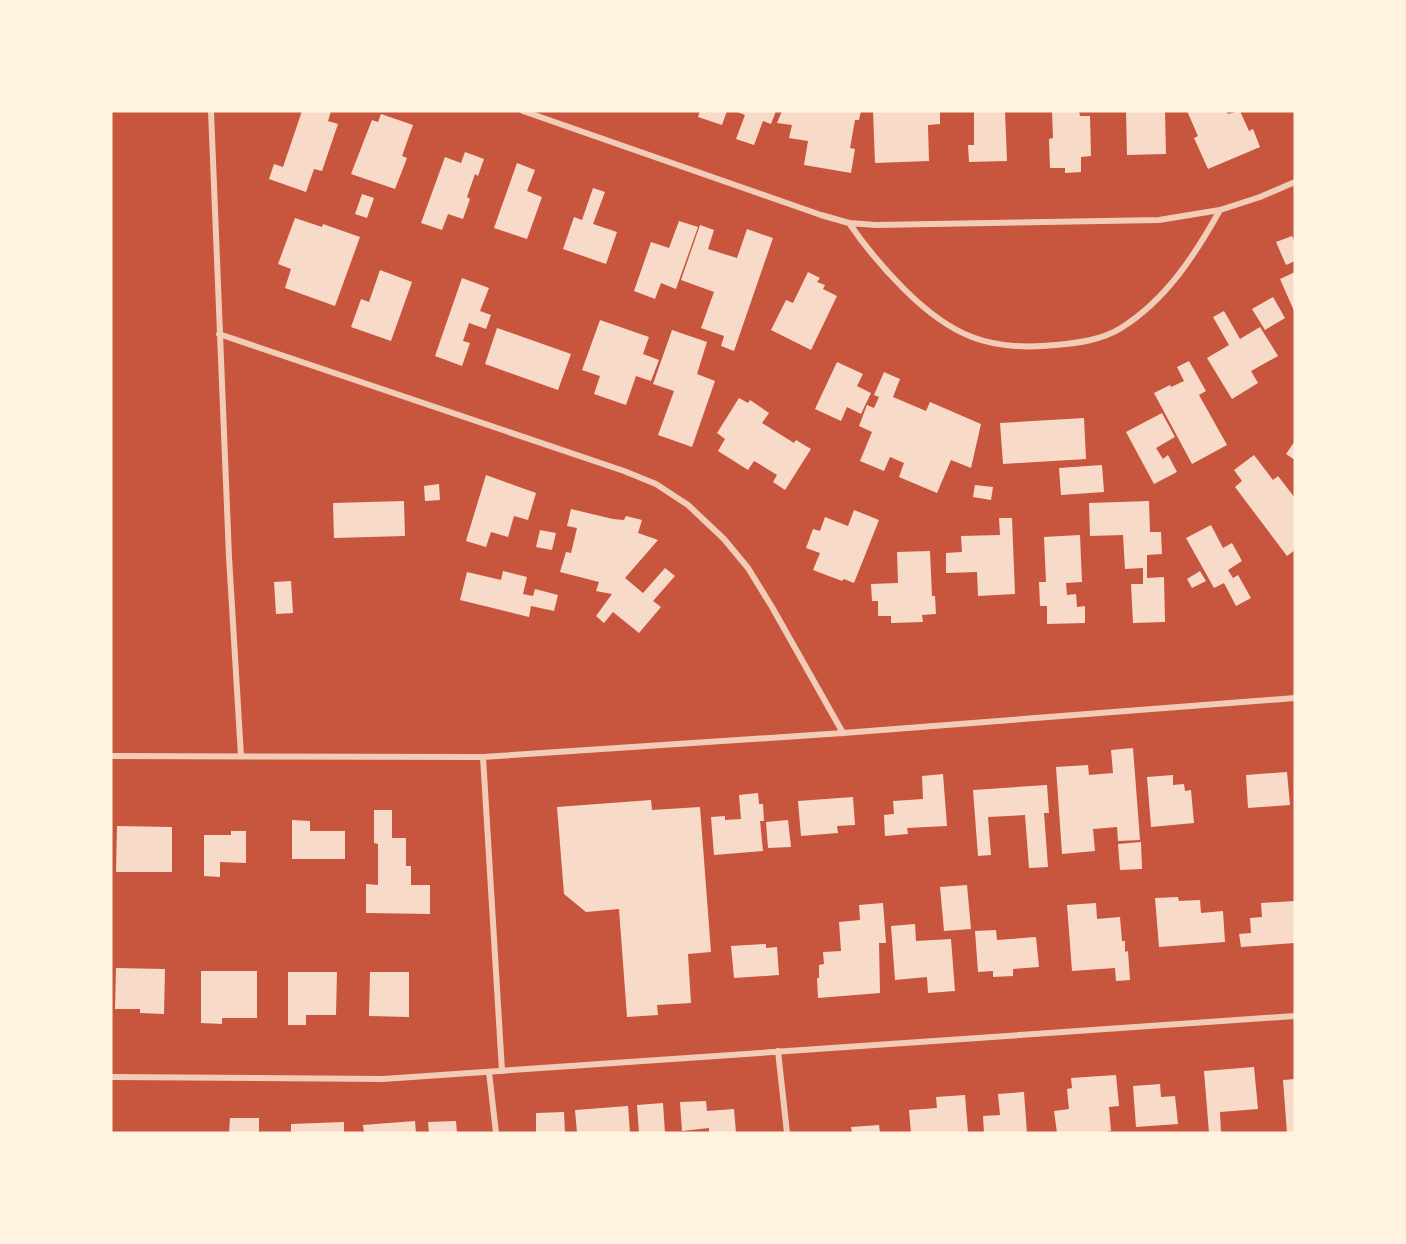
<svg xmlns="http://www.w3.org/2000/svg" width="1406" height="1244" font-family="Commissioner,sans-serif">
<rect width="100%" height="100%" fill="#c8553d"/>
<path fill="#f7dbc8" d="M302 111H331L328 121 338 124 322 171 314 169 306 192 269 179 274 164 283 167Z
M700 111H727L722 125 698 117Z
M735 111H776L771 124 763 121 754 145 736 139 745 115Z
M782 111H861L859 120H855L850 148 855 149 851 173 804 165 808 141 789 138 792 125 777 123Z
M873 111H940V124L928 125 929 161 875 163Z
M974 111H1005L1007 161 969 162 968 145H974Z
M1052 111H1079L1080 116H1090L1091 156 1081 157V172L1065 173V168H1050L1049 139 1053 138Z
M1126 111H1165L1166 154 1127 155Z
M1187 111H1226L1228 114 1240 111 1249 131 1253 129 1260 147 1208 169 1194 138 1198 136Z
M381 114 413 125 402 156 407 158 395 189 351 174 372 120 378 122Z
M465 152 484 159 478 176 475 174 467 197 470 199 463 219 448 214 442 230 421 223 445 157 461 163Z
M517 163 535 170 527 191 542 197 527 239 494 228Z
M593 188 605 192 593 224 617 232 606 264 563 249 574 217 582 220Z
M362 194 374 198 367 218 355 214Z
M295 218 322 227 323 224 360 237 335 306 285 288 291 269 278 264Z
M679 221 698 227 676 289 661 283 655 299 634 291 651 242 669 248Z
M700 225 714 230 708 249 737 258 747 229 773 238 734 351 721 346 724 336 701 328 714 292 681 280Z
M1292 236 1295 243V261L1286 265 1276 242Z
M380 270 412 282 391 341 351 327 361 299 369 302Z
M808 272 820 278 817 282 825 285 823 289 837 296 811 350 771 330 786 300 793 303Z
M1295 272V313L1280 279Z
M462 278 489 288 480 311 491 315 486 329 469 323 463 341 470 343 462 366 435 356Z
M1273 297 1285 318 1265 330 1252 309Z
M1224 311 1240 339 1260 327 1278 356 1251 371 1258 383 1232 399 1207 358 1229 345 1213 317Z
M600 320 649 337 643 354 659 360 651 381 636 376 626 405 594 394 600 376 582 370Z
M497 328 571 354 558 390 485 364Z
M672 330 707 342 697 374 715 381 692 447 658 435 674 391 653 384Z
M1189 361 1206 391 1199 395 1227 445 1192 464 1154 393 1170 385 1171 387 1184 381 1177 367Z
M837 362 863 374 857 386 871 393 861 414 847 407 841 421 815 409Z
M884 372 900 379 893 397 926 411 930 402 981 424 971 468 951 460 937 493 899 477 904 463 890 457 884 471 860 461 872 432 859 426 867 405 874 408 879 397 874 395Z
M739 398 748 403 750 400 769 413 762 423 794 443 796 440 811 449 785 490 773 482 777 475 756 462 754 461 748 470 718 451 725 439 717 433Z
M1162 413 1175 437 1156 448 1163 459 1168 455 1177 472 1154 484 1126 432Z
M1084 418 1086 459 1003 464 1000 423Z
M1295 441V460L1286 454Z
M1254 455 1273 480 1278 476 1295 498V550L1287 556 1235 487 1242 481 1234 470Z
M1102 465 1104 492 1061 495 1059 468Z
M486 475 536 493 528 520 514 516 508 537 491 532 486 547 466 541Z
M439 484 440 500 425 501 424 486Z
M975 485 993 487 991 500 973 497Z
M404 501 405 536 334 538 333 503Z
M1149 501 1150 532H1161L1162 554 1147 555V578L1164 577 1165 622 1133 623 1131 584H1143V568L1125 569 1123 535 1090 536 1089 503Z
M571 509 613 519 624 520 626 516 642 520 638 533 658 540 625 578 643 593 665 568 675 576 653 601 661 607 639 633 613 612 604 623 596 616 612 594 596 591 599 582 560 572 566 552 571 553 577 528 567 526Z
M854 510 879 520 854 583 844 579 842 581 813 570 820 553 806 548 813 529 820 531 825 517 848 526Z
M999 518H1012L1015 594 978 596 977 572 946 573V553L962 552 961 536 1000 535Z
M1211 525 1223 548 1232 543 1242 561 1228 570 1233 578 1238 575 1251 598 1236 606 1224 583 1214 588 1186 538Z
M540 530 556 533 552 550 536 547Z
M1080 535 1082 582 1066 583 1067 595 1076 594 1077 607 1085 606V623L1047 624V606H1040L1039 582H1046L1044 537Z
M930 551 932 596H935L936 614 922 615 923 622 891 623V616H878V601H872L871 584 898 583 897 552Z
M503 571 527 577 523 594 533 596 535 589 558 595 554 611 531 606 529 617 460 600 467 572 501 580Z
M1200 571 1206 581 1192 588 1187 579Z
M291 581 293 613 276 614 274 582Z
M1133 748 1140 840 1118 841 1117 827 1093 829 1095 851 1062 854 1056 767 1088 765 1089 775 1113 773 1111 750Z
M1287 772 1290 805 1248 808 1246 775Z
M943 774 947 826 907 828 908 834 885 836 884 815 894 814 893 801 923 799 922 776Z
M1173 775V785L1184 784 1185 791 1191 790 1194 823 1151 827 1147 777Z
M1047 785 1049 813H1044L1048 867 1029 868 1025 815 988 817 991 855 978 856 973 790Z
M758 793 759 804H763L764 821H760L763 851 714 855 711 817 725 816V820L741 819 739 795Z
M853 797 855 825 837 826 838 833 801 836 798 801Z
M651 800 652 810 700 807 711 952 688 954 691 1003 657 1005 658 1015 627 1017 619 909 586 912 564 894 557 807Z
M374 810H392V838H406V866H411V885H430V914L366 913V884L378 885V844L374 843Z
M292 820 310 821V831H345V859H292Z
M788 820 791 847 768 848 766 822Z
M117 826 172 827V872H116Z
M231 831H246V863L220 862V877L204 876V835H231Z
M1141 842 1142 869 1120 870 1118 844Z
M967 885 971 929 944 931 940 887Z
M1178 897 1179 901 1200 900 1201 913 1223 911 1225 942 1159 947 1155 898Z
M1295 901V943L1241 947 1239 934 1251 933 1250 918 1262 917 1261 903Z
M883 903 886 943H879L880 993 818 998 817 978H819V965L824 964 823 952 841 951 839 922 860 920 859 905Z
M1096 903 1097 919 1120 917 1122 941H1125V952L1128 951 1130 980 1116 981 1115 968 1072 971 1067 905Z
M915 924 916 941 951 939 955 991 928 993 927 977 895 980 891 926Z
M996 930 997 940 1036 937 1039 967 1013 969V976L993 977V971L978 972 975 931Z
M766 944V948L777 947 779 975 734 978 731 946Z
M116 968 165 969 164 1014 140 1013V1009H115Z
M201 971H257V1018H222V1024L201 1023Z
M288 972H337L336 1015H306V1025H288Z
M370 972H409V1017L369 1016Z
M1254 1067 1258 1109 1220 1112 1221 1133H1209L1204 1071Z
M1116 1075 1119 1106 1109 1107 1111 1131H1108L1109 1133H1057L1054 1111 1069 1109 1067 1089 1072 1088 1071 1078Z
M1295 1079V1133H1287L1283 1080Z
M1160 1084 1161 1097 1175 1096 1178 1124 1136 1127 1133 1086Z
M1024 1092 1027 1133H984L983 1116 1000 1115 998 1094Z
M965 1095 968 1133H911L909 1110 937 1108 936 1097Z
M706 1101 707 1111 734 1109 736 1133H709V1128L682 1131 680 1102Z
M663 1103 665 1133H639L637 1105Z
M628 1106 630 1133H577L575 1110Z
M564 1112 565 1133H536V1113Z
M230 1118H259V1131L257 1133H229Z
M415 1121 416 1133H364L363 1125Z
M456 1121 457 1133H429L428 1122Z
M344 1122V1133H291V1124Z
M879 1125 880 1133H852L851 1127Z"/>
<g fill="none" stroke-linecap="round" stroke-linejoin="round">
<path stroke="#f1ccb7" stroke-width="6" d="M211 111 229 557 241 756
M523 111 821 215 849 223 876 225 1159 220 1220 210 1260 197 1295 182
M849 223C866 248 883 268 904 289 951 336 989 352 1056 345 1078 343 1102 340 1121 328 1166 300 1195 255 1220 210
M219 334 624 471 656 484 688 505 724 539 748 568 772 607 843 733
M111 756 483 757 843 733 1295 698
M483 757 502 1071
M778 1051 787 1133
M489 1072 496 1133
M111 1077 383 1079 1295 1016"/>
</g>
<rect width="1406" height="1244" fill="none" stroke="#fff3e0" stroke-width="225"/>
</svg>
